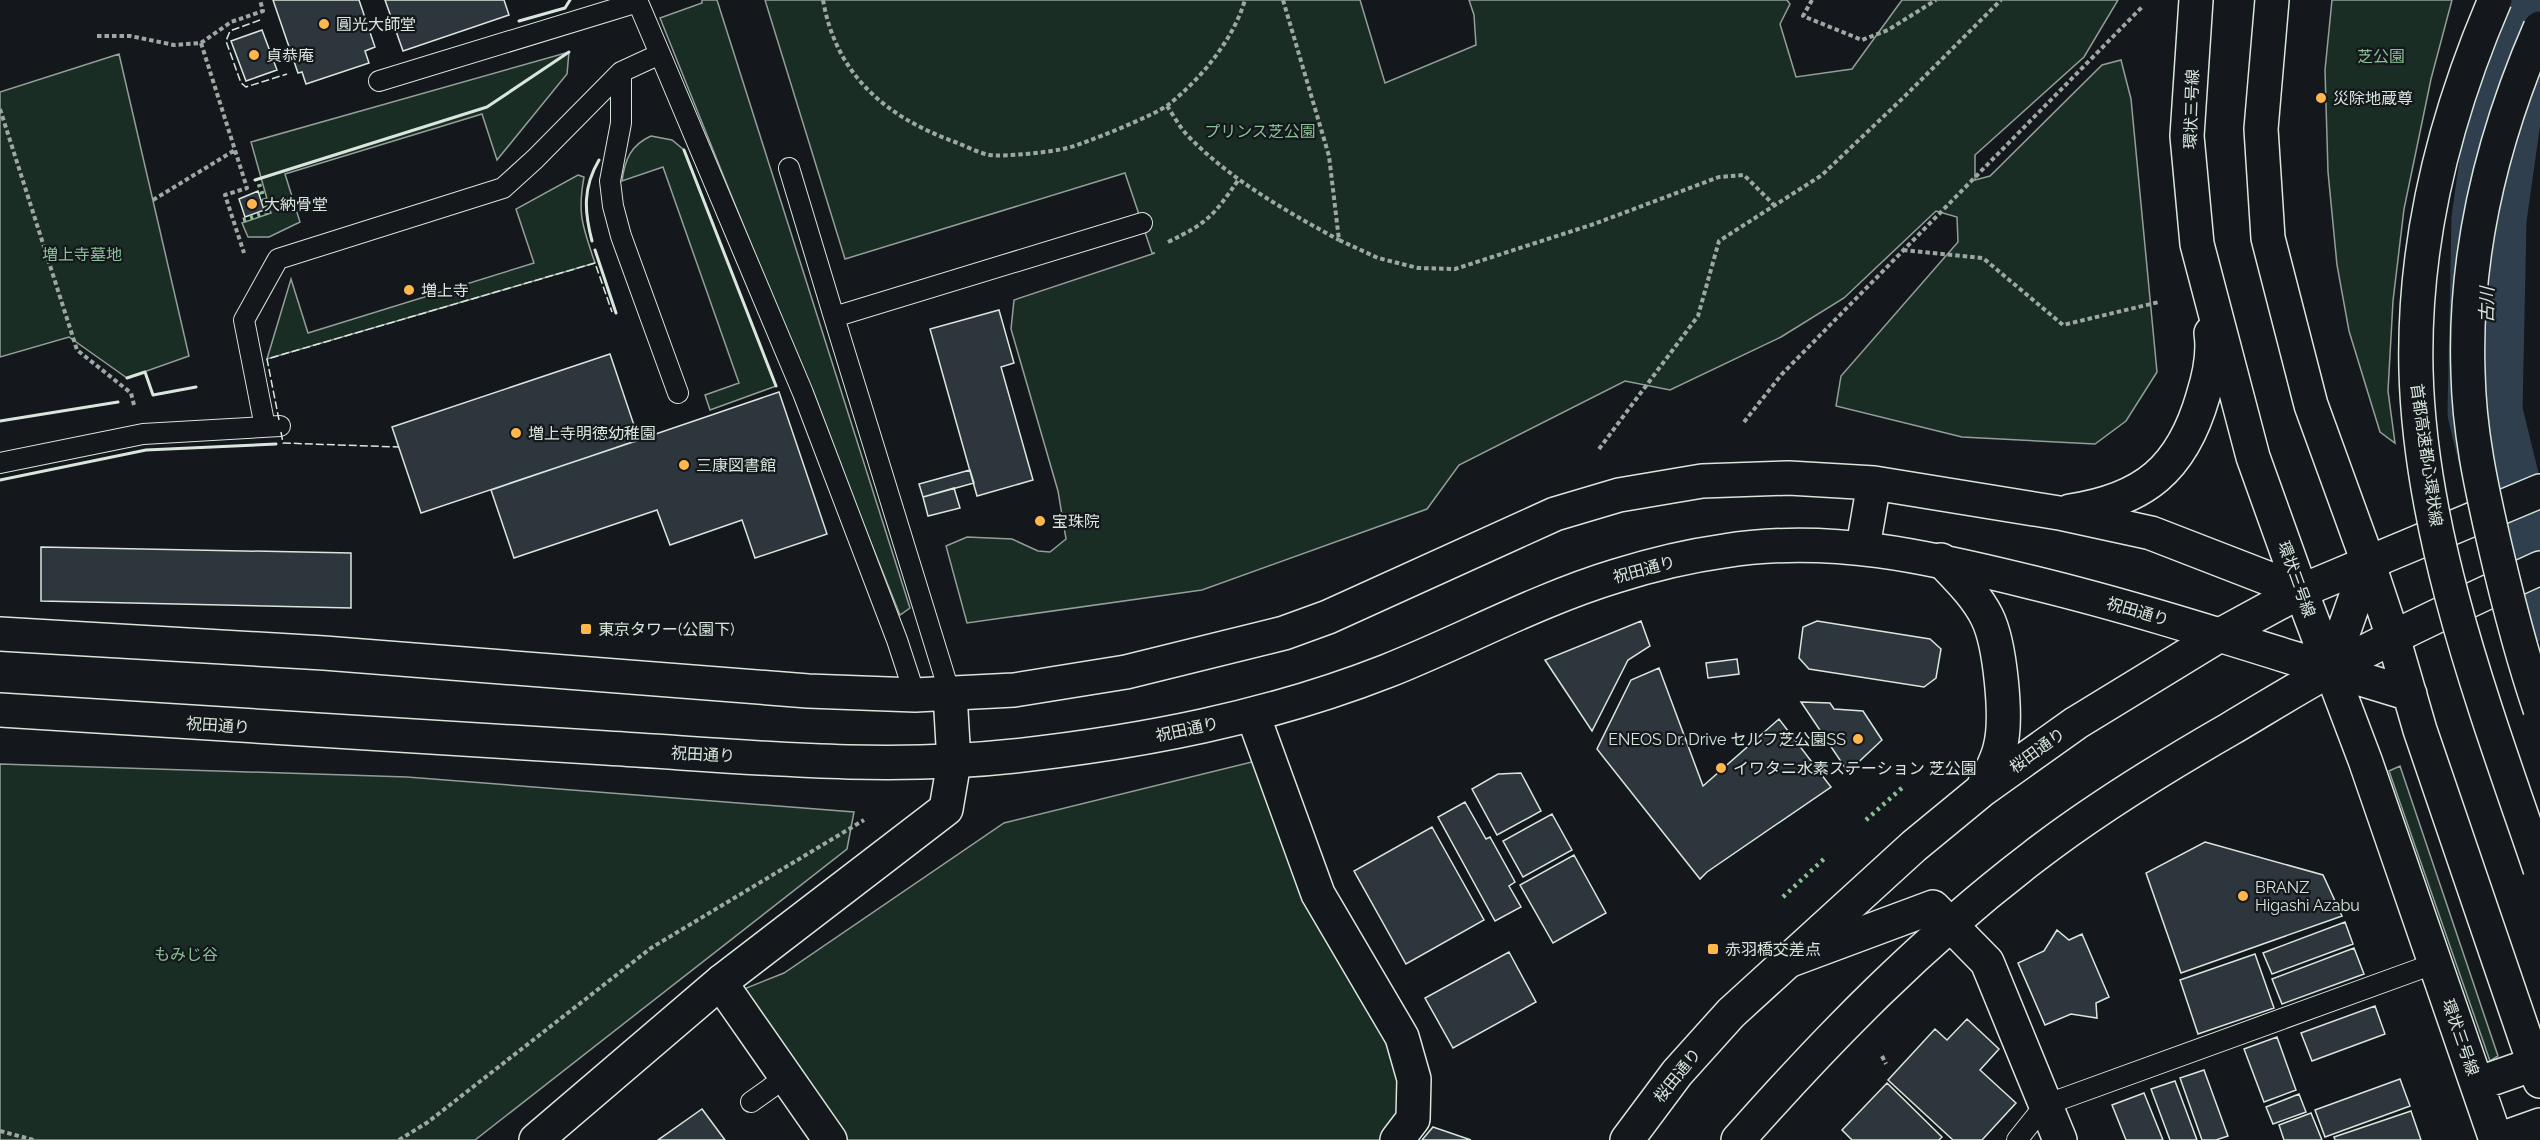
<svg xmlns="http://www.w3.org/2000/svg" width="2540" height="1140" font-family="Raleway,'Noto Sans JP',sans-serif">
<rect width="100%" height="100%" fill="#14181c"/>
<path fill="#1a2d24" stroke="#939e99" stroke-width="1.5" d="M702 0H717L910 608 900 615 660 18 702 3Z
M765 0H1360L1385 83 1476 45 1474 15 1469 0H1787L1790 4 1780 24 1796 77 1852 69 1902 0H2118L2084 57 1975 155V180L1990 176 2102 65 2121 60 2131 99 2157 372 2126 421 2095 444 1962 437 1836 406 1841 376 1958 242 1957 217 1936 211 1844 298 1781 337 1670 390 1625 381 1459 465 1427 509 1202 590 967 623 946 546 967 537 1012 539 1038 551 1050 552 1066 539 1058 491 1011 329 1014 300 1155 253H1152L1125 173 845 259Z
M2332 0H2452L2431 79 2404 209 2393 301 2388 391 2395 443 2380 432 2349 331 2337 265 2328 172 2325 70Z
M569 52 567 74 497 160 482 114 285 174 300 222 269 237H248L242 223 271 213 251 142Z
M119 54 189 356 127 378 69 337 0 357V92Z
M651 136 672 140 684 150 776 386 710 410 705 395 739 383 663 167 622 181C625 159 631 145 651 136Z
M578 175 584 177C577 215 583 227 595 263L267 359 291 279 308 333 534 263 516 209Z
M1268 758 1402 1037 1397 1140H830L729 995 784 973 1004 823Z
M0 764 407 777 854 812 847 849 475 1140H0Z
M2400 766 2498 1056 2490 1061 2389 771Z"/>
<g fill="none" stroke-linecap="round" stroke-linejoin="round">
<path stroke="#2f3f4d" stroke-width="75" d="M2520 0 2489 219 2485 412 2518 547 2540 604"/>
</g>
<path fill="#2c363c" stroke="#d8e6dc" stroke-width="1.5" d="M273 0H359L375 47 365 51 369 63 306 84 302 72 298 73Z
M385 0H504L509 15 403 51Z
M262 30 277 70 246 81 231 41Z
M258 191 264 210 245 217 239 199Z
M999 310 1014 363 1001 367 1033 480 977 496 930 329Z
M610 354 639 440 421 513 392 427Z
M779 392 827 534 755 558 742 520 670 545 657 510 514 558 491 490Z
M970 470 974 483 923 497 919 484Z
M954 488 960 508 928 516 923 497Z
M41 547 351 553V608L41 601Z
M1641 621 1650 646 1628 660 1592 731 1545 660Z
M1817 621 1930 639 1941 649 1936 678 1924 687 1809 669 1799 658 1803 627Z
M1737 659 1739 674 1708 678 1706 663Z
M1659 668 1703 786 1779 719 1831 787 1707 872 1700 879 1597 749 1631 680Z
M1801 702 1830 703 1834 709 1863 711 1882 740 1848 772Z
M1521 773 1541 811 1497 835 1472 789 1498 774Z
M1465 802 1486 839 1490 837 1515 882 1509 886 1521 907 1495 921 1438 817Z
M1552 814 1572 850 1523 877 1503 841Z
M1432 827 1484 920 1406 964 1354 871Z
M2205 842 2323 875 2342 916 2181 973 2146 873Z
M1574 855 1606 913 1553 943 1520 885Z
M2345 922 2353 944 2272 974 2263 953Z
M2057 930 2069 940 2082 934 2109 997 2096 1003 2097 1018 2071 1014 2045 1025 2018 963 2044 951Z
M2354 948 2364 974 2282 1004 2272 979Z
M1509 952 1536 1002 1453 1048 1425 998Z
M2255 954 2274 1008 2198 1034 2180 980Z
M2375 1006 2385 1034 2312 1061 2301 1033Z
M1967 1019 1999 1049 1980 1070 2016 1103 1982 1140H1953L1888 1080 1935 1029 1947 1040Z
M2277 1037 2296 1090 2264 1102 2244 1049Z
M2204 1070 2228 1136 2216 1140H2202L2180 1078Z
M2400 1079 2410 1106 2325 1137 2315 1110Z
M2175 1081 2197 1140H2170L2151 1089Z
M1887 1083 1942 1137 1939 1140H1852L1842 1130Z
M2144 1093 2163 1140H2126L2112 1105Z
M2299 1094 2306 1112 2273 1124 2266 1107Z
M702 1109 725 1140H658Z
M2411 1111 2421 1140H2335L2334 1137Z
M2311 1113 2322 1140H2284L2279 1125Z
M1433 1127 1471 1140H1422Z"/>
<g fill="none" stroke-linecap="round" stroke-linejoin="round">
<defs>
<path id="service" d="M660 54 803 393 897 640 915 695
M621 72V123L610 181 613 206 621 236 678 393
M379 81 638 2
M789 168 834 317
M265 427 244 320 278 259 503 188 535 159 621 72 660 54 637 0
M0 463 143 434 280 426
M950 694 834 317 1142 223
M751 1102 786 1077
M2017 1140 2045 1105 2436 963"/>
<path id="minor" d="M1788 961 1933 907 1987 962 2060 1140
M722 981 729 995 830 1140
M2498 1140 2540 1125"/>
<path id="tertiary" d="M1253 715 1318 894 1402 1037 1414 1079 1413 1119 1397 1140
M536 1140 722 981 946 809 954 762 950 694"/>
<path id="primary" d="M2196 0 2187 136 2197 244 2253 457 2301 591 2365 760 2496 1140
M2272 0 2261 129 2268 238 2311 405 2368 562 2393 637 2420 730 2540 1081
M2070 511C2144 500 2182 469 2203 396 2209 377 2214 353 2211 333
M1863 547 1874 483
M0 634 324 653 808 691 915 695 1014 690 1126 672 1284 633 1328 617 1555 514 1619 495 1702 481 1789 478 1874 483 2059 513 2151 533 2301 591
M2330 670 2368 562
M0 710C202 724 404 736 606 748 741 756 879 771 1014 756 1141 742 1267 718 1387 671 1463 641 1537 600 1616 576 1651 565 1688 556 1724 551 1829 534 1929 557 2030 582 2158 613 2283 656 2410 694
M2477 1084 2534 1064"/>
<path id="trunk" d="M1941 560C1957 577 1976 595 1987 617 2000 643 2008 719 2000 748 1997 762 1988 776 1982 790
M1627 1140 1677 1073 1731 1013 1914 846 1982 790 2076 723 2220 635 2301 591 2540 491
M1738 1140C1830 1036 1923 941 2033 857 2095 809 2162 768 2230 729 2274 703 2318 675 2364 652 2422 622 2481 595 2540 568"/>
<path id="motorway" d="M2534 1064H2540"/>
</defs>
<use href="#service" stroke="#d8e6dc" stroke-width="22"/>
<use href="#minor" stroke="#d8e6dc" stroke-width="36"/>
<use href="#tertiary" stroke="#d8e6dc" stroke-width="36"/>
<use href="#primary" stroke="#d8e6dc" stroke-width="36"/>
<use href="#trunk" stroke="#d8e6dc" stroke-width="36"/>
<use href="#motorway" stroke="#d8e6dc" stroke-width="36"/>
<path stroke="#9da8a2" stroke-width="4" stroke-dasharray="4.5 3" stroke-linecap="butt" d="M823 0C836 75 886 117 955 142 966 146 978 153 990 155 1002 157 1054 152 1067 148 1084 144 1155 115 1168 105 1201 79 1233 40 1245 0
M1283 0 1329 156 1339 240 1378 258 1418 268 1455 269 1594 224 1719 177 1744 175 1775 206
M1812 0 1803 16 1862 40 1888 30 1936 0
M97 36H130L174 45 201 43 247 188 225 195 244 253
M201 43 231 22 263 11 260 0
M1167 106C1174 116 1180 128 1189 137 1231 180 1286 211 1339 240
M0 109 77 350 131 393 134 405
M153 200 235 150
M1168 242C1208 223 1214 215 1239 179
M1903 250 1983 258 2063 325 2159 302
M1744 422 1782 374 2142 7
M1599 449 1698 316 1719 241 1822 175 1903 98 2001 0
M1882 1056 1886 1064
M0 1131 34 1140
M399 1140 428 1122 651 948 864 820"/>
<use href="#service" stroke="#14181c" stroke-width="20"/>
<use href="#minor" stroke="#14181c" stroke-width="33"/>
<use href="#tertiary" stroke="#14181c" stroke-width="33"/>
<use href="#primary" stroke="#14181c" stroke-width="33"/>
<use href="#trunk" stroke="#14181c" stroke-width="33"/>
<use href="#motorway" stroke="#14181c" stroke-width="33"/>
<defs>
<path id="motorway-bridge" d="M2495 0C2445 116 2413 243 2416 370 2420 538 2486 711 2540 869
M2540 28C2493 136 2464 254 2468 372 2469 430 2481 486 2494 542 2507 598 2521 654 2540 709"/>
</defs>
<use href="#motorway-bridge" stroke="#d8e6dc" stroke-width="36" stroke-linecap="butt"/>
<use href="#motorway-bridge" stroke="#14181c" stroke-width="33"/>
<path stroke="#8ac095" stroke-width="4.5" stroke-dasharray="3 4.5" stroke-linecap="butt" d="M243 220 268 212 259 184
M1866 820 1903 787
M1783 897 1826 857"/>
<path stroke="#d8e6dc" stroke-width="1.5" stroke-dasharray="8 3" stroke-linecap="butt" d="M260 20 230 31 226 41 241 83 246 87 287 74
M279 420 267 359 595 263 612 312
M281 432 283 443 399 447"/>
<path stroke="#d8e6dc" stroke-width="3" d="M519 21 565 8 570 0
M684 150 776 386
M255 180 487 107 569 52
M592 241C584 211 583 187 599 160
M595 250 616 313
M127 378 145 372 153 395 196 387
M0 421 118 402
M0 480 146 450 276 444"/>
</g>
<g fill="#ffb74d" stroke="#14181c" stroke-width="2">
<circle cx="324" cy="24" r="6"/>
<circle cx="254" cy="55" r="6"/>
<circle cx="2321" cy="98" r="6"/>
<circle cx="252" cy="204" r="6"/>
<circle cx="409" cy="290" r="6"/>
<circle cx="516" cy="433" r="6"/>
<circle cx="684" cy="465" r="6"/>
<circle cx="1040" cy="521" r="6"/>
<rect x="580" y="623" width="12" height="12" rx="3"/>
<circle cx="1858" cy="739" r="6"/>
<circle cx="1721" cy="768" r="6"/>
<circle cx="2243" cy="896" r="6"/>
<rect x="1707" y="943" width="12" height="12" rx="3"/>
</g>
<g text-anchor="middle" stroke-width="4.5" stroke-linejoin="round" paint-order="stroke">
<g font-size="16" fill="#d8e6dc" stroke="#14181c" text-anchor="start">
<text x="336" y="30">圓光大師堂</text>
<text x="266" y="61">貞恭庵</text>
<text x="2333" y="104">災除地蔵尊</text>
<text x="264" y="210">大納骨堂</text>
<text x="421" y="296">増上寺</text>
<text x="528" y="439">増上寺明徳幼稚園</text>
<text x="696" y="471">三康図書館</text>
<text x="1052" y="527">宝珠院</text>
<text x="598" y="635">東京タワー(公園下)</text>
<text x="1846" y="745" text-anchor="end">ENEOS Dr. Drive セルフ芝公園SS</text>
<text x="1733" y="774">イワタニ水素ステーション 芝公園</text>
<text x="2255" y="893">BRANZ<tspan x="2255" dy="18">Higashi Azabu</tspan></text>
<text x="1725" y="955">赤羽橋交差点</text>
</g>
<g font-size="16" fill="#8ac095" stroke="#14181c">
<text x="2381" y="62">芝公園</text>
<text x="1260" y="137">プリンス芝公園</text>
<text x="82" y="260">増上寺墓地</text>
<text x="186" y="960">もみじ谷</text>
</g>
<g font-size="16" fill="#d8e6dc" stroke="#14181c">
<text transform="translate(2191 109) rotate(-88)" y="6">環状三号線</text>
<text transform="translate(2427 455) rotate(82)" y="6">首都高速都心環状線</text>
<text transform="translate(1644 569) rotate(-15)" y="6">祝田通り</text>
<text transform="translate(2297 579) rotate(70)" y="6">環状三号線</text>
<text transform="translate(2138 611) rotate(16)" y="6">祝田通り</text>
<text transform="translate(218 725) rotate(4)" y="6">祝田通り</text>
<text transform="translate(1187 729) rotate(-12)" y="6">祝田通り</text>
<text transform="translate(2037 750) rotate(-36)" y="6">桜田通り</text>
<text transform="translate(703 754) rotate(3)" y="6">祝田通り</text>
<text transform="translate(2461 1037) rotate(71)" y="6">環状三号線</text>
<text transform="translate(1677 1075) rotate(-51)" y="6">桜田通り</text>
</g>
<g font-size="18" font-style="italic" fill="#d8e6dc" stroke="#14181c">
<text transform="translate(2487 305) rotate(-89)" y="6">古川</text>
</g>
</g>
</svg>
